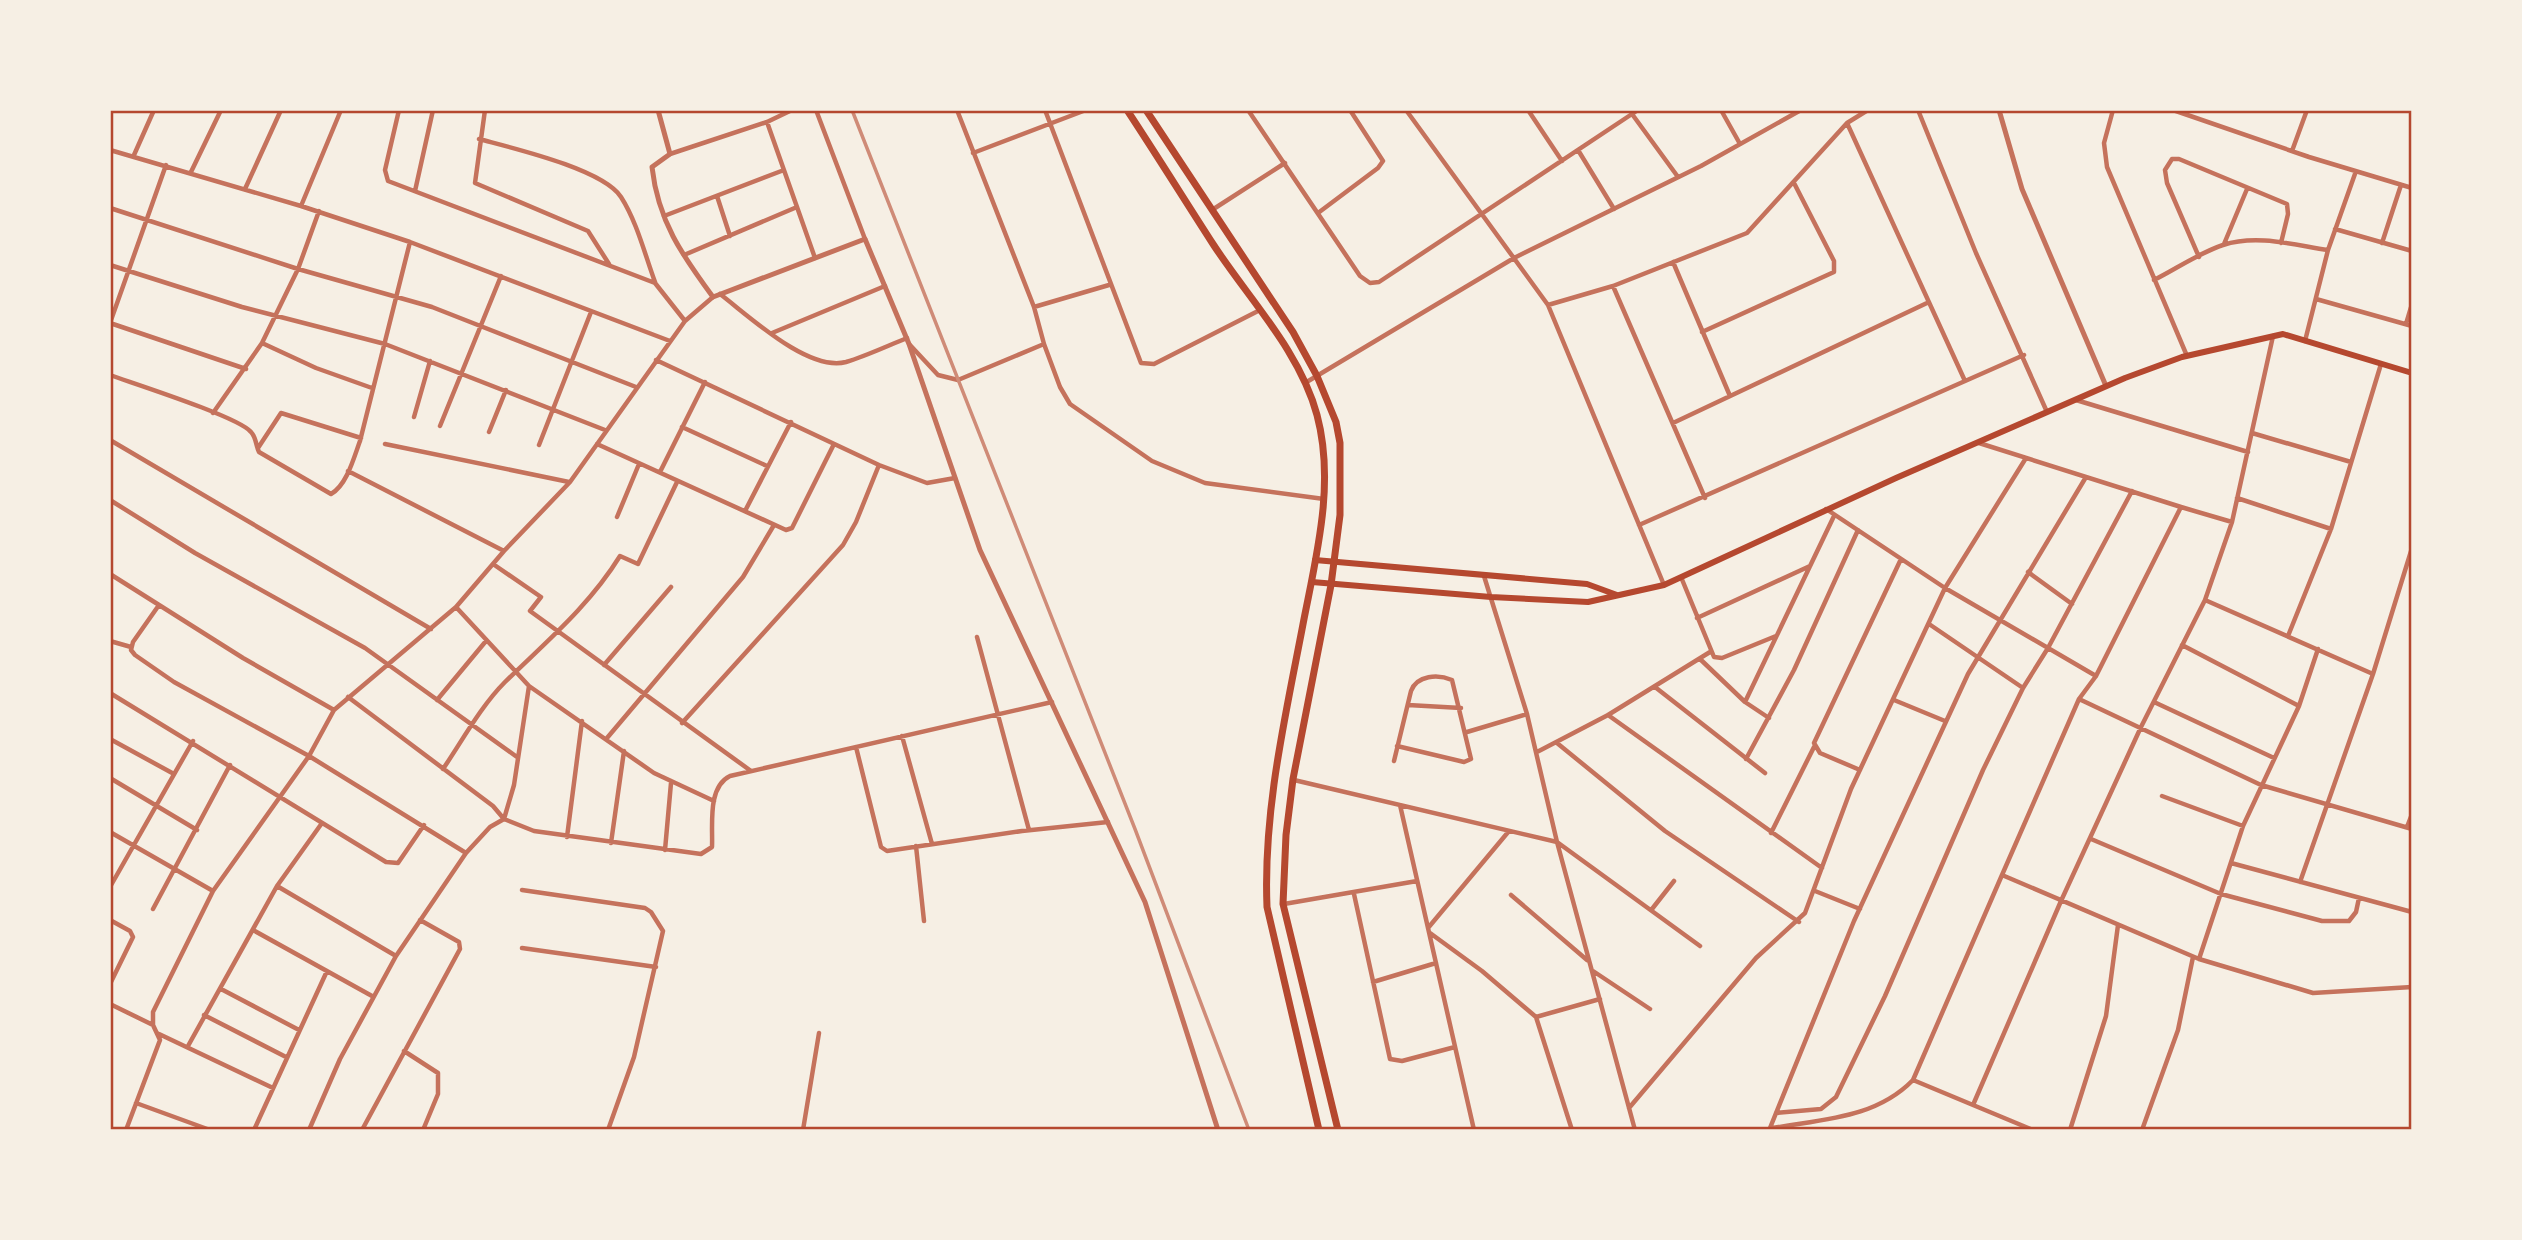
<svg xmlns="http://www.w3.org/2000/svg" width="2522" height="1240" viewBox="0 0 2522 1240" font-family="Georgia,serif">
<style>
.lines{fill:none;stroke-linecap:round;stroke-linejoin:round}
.minor{stroke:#c5725c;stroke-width:4.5}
.tertiary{stroke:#c5725c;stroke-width:5}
.secondary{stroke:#b5482f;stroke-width:6}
.primary{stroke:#b5482f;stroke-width:7}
.rail{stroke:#cf8b77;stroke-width:3.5}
.neatline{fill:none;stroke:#b5482f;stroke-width:2.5}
</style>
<rect width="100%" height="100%" fill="#f6efe4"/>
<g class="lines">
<path class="minor" d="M399,110L385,170L388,181L655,283L685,321
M485,110L475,183L588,231L609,264
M816,110L865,239
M957,110L1034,307L1044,344
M1045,110L1141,363L1154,364L1260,310
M1248,110L1360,276L1370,283L1379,282L1638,110
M1406,110L1548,305L1664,585
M1528,110L1562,161
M1721,110L1740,144
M1918,110L1976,253L2047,412
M2113,110L2104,143L2107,167L2187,356
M2173,110L2309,157L2412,188
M2408,110L2412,112
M1632,114L1678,177
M767,122L815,258
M1847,123L1965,381
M479,139C512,148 603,169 621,197C637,222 645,255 655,282
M110,150L301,206L410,242L670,341
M1578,150L1614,209
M2292,151L2307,110
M973,153L1086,110
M670,154L767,122L792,110
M134,155L154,110
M191,172L221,110
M245,189L281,110
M415,191L433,110
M717,196L730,236
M301,206L341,110
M110,208L298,269L432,307L636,387
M1212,210L1285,163
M1318,213L1378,168L1383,161L1350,110
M664,216L784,170
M2335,229L2412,251
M2382,243L2401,185
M2224,244L2247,189
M684,255L797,207
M2199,257L2167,183L2165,170L2172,159H2179L2287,204L2288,214L2281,243
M1673,262L1730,396
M110,265L242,307L385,344L605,430
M2154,280C2176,269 2199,253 2223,245C2257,234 2294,245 2328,250
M1613,286L1705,498
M720,294C749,316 808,372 846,362C866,356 887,346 907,338
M2316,299L2412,326
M1548,305L1613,286L1747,233L1847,123L1868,110
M1034,307L1109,285
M110,323L166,165
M110,323L246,369
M2406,324L2412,304
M1702,332L1834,272V261L1794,183
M772,333L885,286
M2305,341L2328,250L2356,171
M262,343L316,368L372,388
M910,345L938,375L958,380L1044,344L1060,387L1070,404L1152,461L1205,483L1324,499
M656,360L879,465L927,483L955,478
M110,375C135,384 239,417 251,432C256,437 256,446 259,452L331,494C347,485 354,457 360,441L410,242
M1305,383L1514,258L1701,166L1801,110
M2076,400L2248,452
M213,413L262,343L298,269L319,211
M414,417L430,361
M1673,423L1927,303
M440,426L501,276
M682,427L767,466
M489,432L506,390
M2252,433L2351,462
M110,440L431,629
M1979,443L2181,507L2096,676L2079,699L2261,785L2412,829
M385,444L569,482
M597,444L786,530L792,528L834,444
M539,445L591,312
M258,448L281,413L361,438
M348,471L504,551
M660,472L705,382
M2237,498L2331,529
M110,500L195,553L365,648L517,757
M2181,507L2232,522L2273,336
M1826,509L1945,588L2096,676
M745,511L791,422
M617,517L639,464
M1639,525L2024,355
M493,564L541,597L530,611L751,771
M2028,572L2072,604
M110,574L243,658L334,710
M1484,576L1527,714L1557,842L1635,1130
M1681,577L1714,657L1722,658L1776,636
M2205,600L2373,674
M159,605L133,642L131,650L135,655L174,682L309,756L466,853
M456,607L529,686L654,773L714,801
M1697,618L1810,566
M1929,624L2023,688
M2288,636L2331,529L2381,364
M977,637L1029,830
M110,641L131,647
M2182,645L2299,706
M2318,649L2299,706L2243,826L2199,959L2313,993L2412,987
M1700,659L1745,702L1769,718
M604,665L671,587
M1655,687L1765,773
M110,693L386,862L398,863L424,825
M348,697L493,806L504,819L534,831L701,854L712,847C713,826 707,787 730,776L1052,702
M2079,699L2002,875L2199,959
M437,700L486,641
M1894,700L1945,721
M1745,702L1834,516
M2154,702L2274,758
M1408,705L1461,708
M1608,715L1822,868
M682,723L843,545L856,522L879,465
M1467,732L1527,714
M902,736L932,844
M607,738L743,577L774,525
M110,739L174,774
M1557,743L1665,831L1799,922
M856,747L881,847L887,851L1022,831L1108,822
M1537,752L1608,715L1710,652
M1746,759L1794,670L1858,530
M1394,761L1411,691C1417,675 1438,674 1452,680L1471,759L1464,762L1397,746
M443,769C462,741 481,706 505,682C547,641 589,606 620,556L638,564L677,482
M1860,770L1820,753L1814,743L1901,559
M110,778L197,830
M1294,780L1557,842L1700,946
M2162,796L2243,826
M1400,805L1474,1130
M2407,827L2412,814
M110,832L213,891
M1771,833L1814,747
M567,837L582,721
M2091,839L2221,894L2322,921H2349L2356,912L2359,898
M611,843L624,751
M916,846L924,921
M665,850L671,783
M2231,863L2412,912
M2300,882L2373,674L2412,548
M277,886L396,956
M110,887L193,741
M522,890L645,908L651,912L663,931L634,1057L608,1130
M1815,891L1860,909
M1354,894L1390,1059L1402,1061L1455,1047
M1511,895L1587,960
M1284,904L1417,881
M153,909L230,765
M1652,909L1674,881
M110,920L130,931L133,937L110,984
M1428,928L1509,831
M253,930L372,996
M1430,933L1482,971L1536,1017L1572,1130
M522,948L656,967
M1593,971L1650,1009
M1373,982L1436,963
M221,989L299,1030
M110,1004L153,1025
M204,1015L286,1057
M1536,1017L1600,999
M159,1034L273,1088
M188,1046L277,886L322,823
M404,1051L438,1073V1094L423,1130
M1913,1080L2033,1130
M136,1103L210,1130
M1973,1105L2061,901L2141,727L2205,600L2232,522
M1629,1108L1756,958L1805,913L1851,789L1945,588L2026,458
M1776,1113L1821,1109L1836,1097L1885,996L1983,770L2023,688L2048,648L2132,491
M1770,1128L1854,921L1968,674L2086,477
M126,1130L160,1040L153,1025V1012L213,891L309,756L334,710L456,607L504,551L570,482L685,321L713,297
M254,1130L327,971
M309,1130L340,1059L396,956L466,853L490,827L504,819L514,785L529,686
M362,1130L460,949L459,942L420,920
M803,1130L819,1033
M1763,1130C1816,1119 1873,1121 1913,1080L2002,875
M2070,1130L2106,1016L2118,925
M2142,1130L2178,1030L2193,957"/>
<path class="tertiary" d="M658,110L670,154L652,167C658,221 682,255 713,297L865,239L909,344L980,550L1145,902L1218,1130
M1999,110L2022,189L2106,386"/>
<path class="secondary" d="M1315,560L1587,584L1617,595
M1312,582L1491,597L1588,602L1664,585L1896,478L2125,378L2182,357L2283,334L2412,373"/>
<path class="primary" d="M1127,110C1156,154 1184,199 1213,244C1248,298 1300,351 1317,415C1335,482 1317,553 1304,619C1286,714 1263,809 1267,907L1319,1130
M1146,110L1293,332L1317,376L1336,422L1340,443V515L1331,585L1293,779L1286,835L1283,904L1338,1130"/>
<path class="rail" d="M852,110L1135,829L1249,1130"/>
</g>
<rect width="2522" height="1240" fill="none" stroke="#f6efe4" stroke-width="224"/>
<rect x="112" y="112" width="2298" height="1016" class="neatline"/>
</svg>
